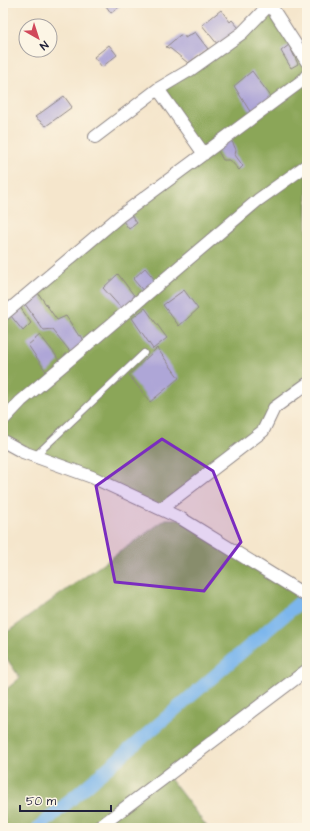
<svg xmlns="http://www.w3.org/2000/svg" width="310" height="831" viewBox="0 0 310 831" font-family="'Architects Daughter',sans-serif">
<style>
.forest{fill:#8ba659;stroke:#56644a}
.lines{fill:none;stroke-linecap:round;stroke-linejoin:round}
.canal{stroke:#7bb6ec;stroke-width:13}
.building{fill:#aea6d7}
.service-casing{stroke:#8c8484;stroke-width:8}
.minor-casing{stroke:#8c8484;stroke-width:14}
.service{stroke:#fff;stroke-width:6}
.minor{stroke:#fff;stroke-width:12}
.marked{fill:#7b2cbf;fill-opacity:0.2;stroke:#7b2cbf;stroke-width:3;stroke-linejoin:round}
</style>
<rect width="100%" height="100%" fill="#fcf5e5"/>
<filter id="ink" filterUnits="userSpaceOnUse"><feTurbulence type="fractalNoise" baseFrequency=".025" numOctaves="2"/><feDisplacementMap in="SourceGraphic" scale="8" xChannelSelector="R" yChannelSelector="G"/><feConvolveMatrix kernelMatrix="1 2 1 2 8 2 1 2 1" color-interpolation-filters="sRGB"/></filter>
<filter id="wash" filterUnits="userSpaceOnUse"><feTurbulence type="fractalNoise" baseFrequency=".012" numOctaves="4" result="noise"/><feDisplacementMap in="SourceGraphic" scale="16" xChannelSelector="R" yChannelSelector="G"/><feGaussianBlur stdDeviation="0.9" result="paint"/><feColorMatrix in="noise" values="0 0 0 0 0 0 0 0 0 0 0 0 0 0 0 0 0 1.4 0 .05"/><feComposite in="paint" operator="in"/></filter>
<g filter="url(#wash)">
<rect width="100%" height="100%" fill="#f5e6cc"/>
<path class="forest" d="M270,4L307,62V384L274,408L263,431L161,509L3,441V315L203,154L158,89L203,59Z
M166,519H182L307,596V670L168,776L208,828H3V692L20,678L3,653V635Z"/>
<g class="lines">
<path class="canal" d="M38,828L307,596"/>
</g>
<g id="blocks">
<path class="building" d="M104,3H124L111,13Z
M221,10L230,22L232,20L239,28L218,45L202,25Z
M195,32L208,49L188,63L171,49L166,47L180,35L185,36V38Z
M109,45L117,55L102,67L94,57Z
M289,45L298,64L291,68L281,51Z
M252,71L272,98L251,113L234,86Z
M64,96L72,107L46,126L35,117Z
M227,136L233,143L236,150L235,155L243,166L239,170L230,160H223L215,146Z
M131,215L137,223L129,229L123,221Z
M145,268L157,282L145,293L133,279Z
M118,274L136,298L122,309L103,288Z
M184,290L198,309L179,326L163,305Z
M38,293L57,320L66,316L79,336L81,335L85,343L72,354L53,330L44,331L25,304Z
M20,307L31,323L23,331L11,316Z
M145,308L167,338L153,349L132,318Z
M40,335L55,354L59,361L47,373L28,345Z
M157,348L179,378L150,402L129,375Z"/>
</g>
</g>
<g filter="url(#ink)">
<use href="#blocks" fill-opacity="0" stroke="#8c8484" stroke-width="1"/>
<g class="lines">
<defs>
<path id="service" d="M35,456L144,353"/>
<path id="minor" d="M269,3L307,62
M158,89L204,154
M95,137L158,89L190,70L242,33L270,4
M3,315L120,216L303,80L307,75
M3,420L21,401L258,200L307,165
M3,441L23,452L92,477L182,519L307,596
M161,509L263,431L274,408L307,384
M98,828L307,670"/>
</defs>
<use href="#service" class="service-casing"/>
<use href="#minor" class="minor-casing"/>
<use href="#service" class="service"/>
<use href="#minor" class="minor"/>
</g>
</g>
<path class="marked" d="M162,439L213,471L241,542L204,591L115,582L96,486Z"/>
<rect width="310" height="831" fill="none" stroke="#fcf5e5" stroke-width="16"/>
<g transform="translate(38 38) rotate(141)"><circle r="19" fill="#fcf5e5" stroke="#a5a1a1"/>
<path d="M0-3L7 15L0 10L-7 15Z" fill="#d1495b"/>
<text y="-6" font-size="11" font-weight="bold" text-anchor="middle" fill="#22223b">N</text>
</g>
<path d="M20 805v6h91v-6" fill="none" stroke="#22223b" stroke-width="2"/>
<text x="26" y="805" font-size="12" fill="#22223b" stroke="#fcf5e5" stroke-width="3" paint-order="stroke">50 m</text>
</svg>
